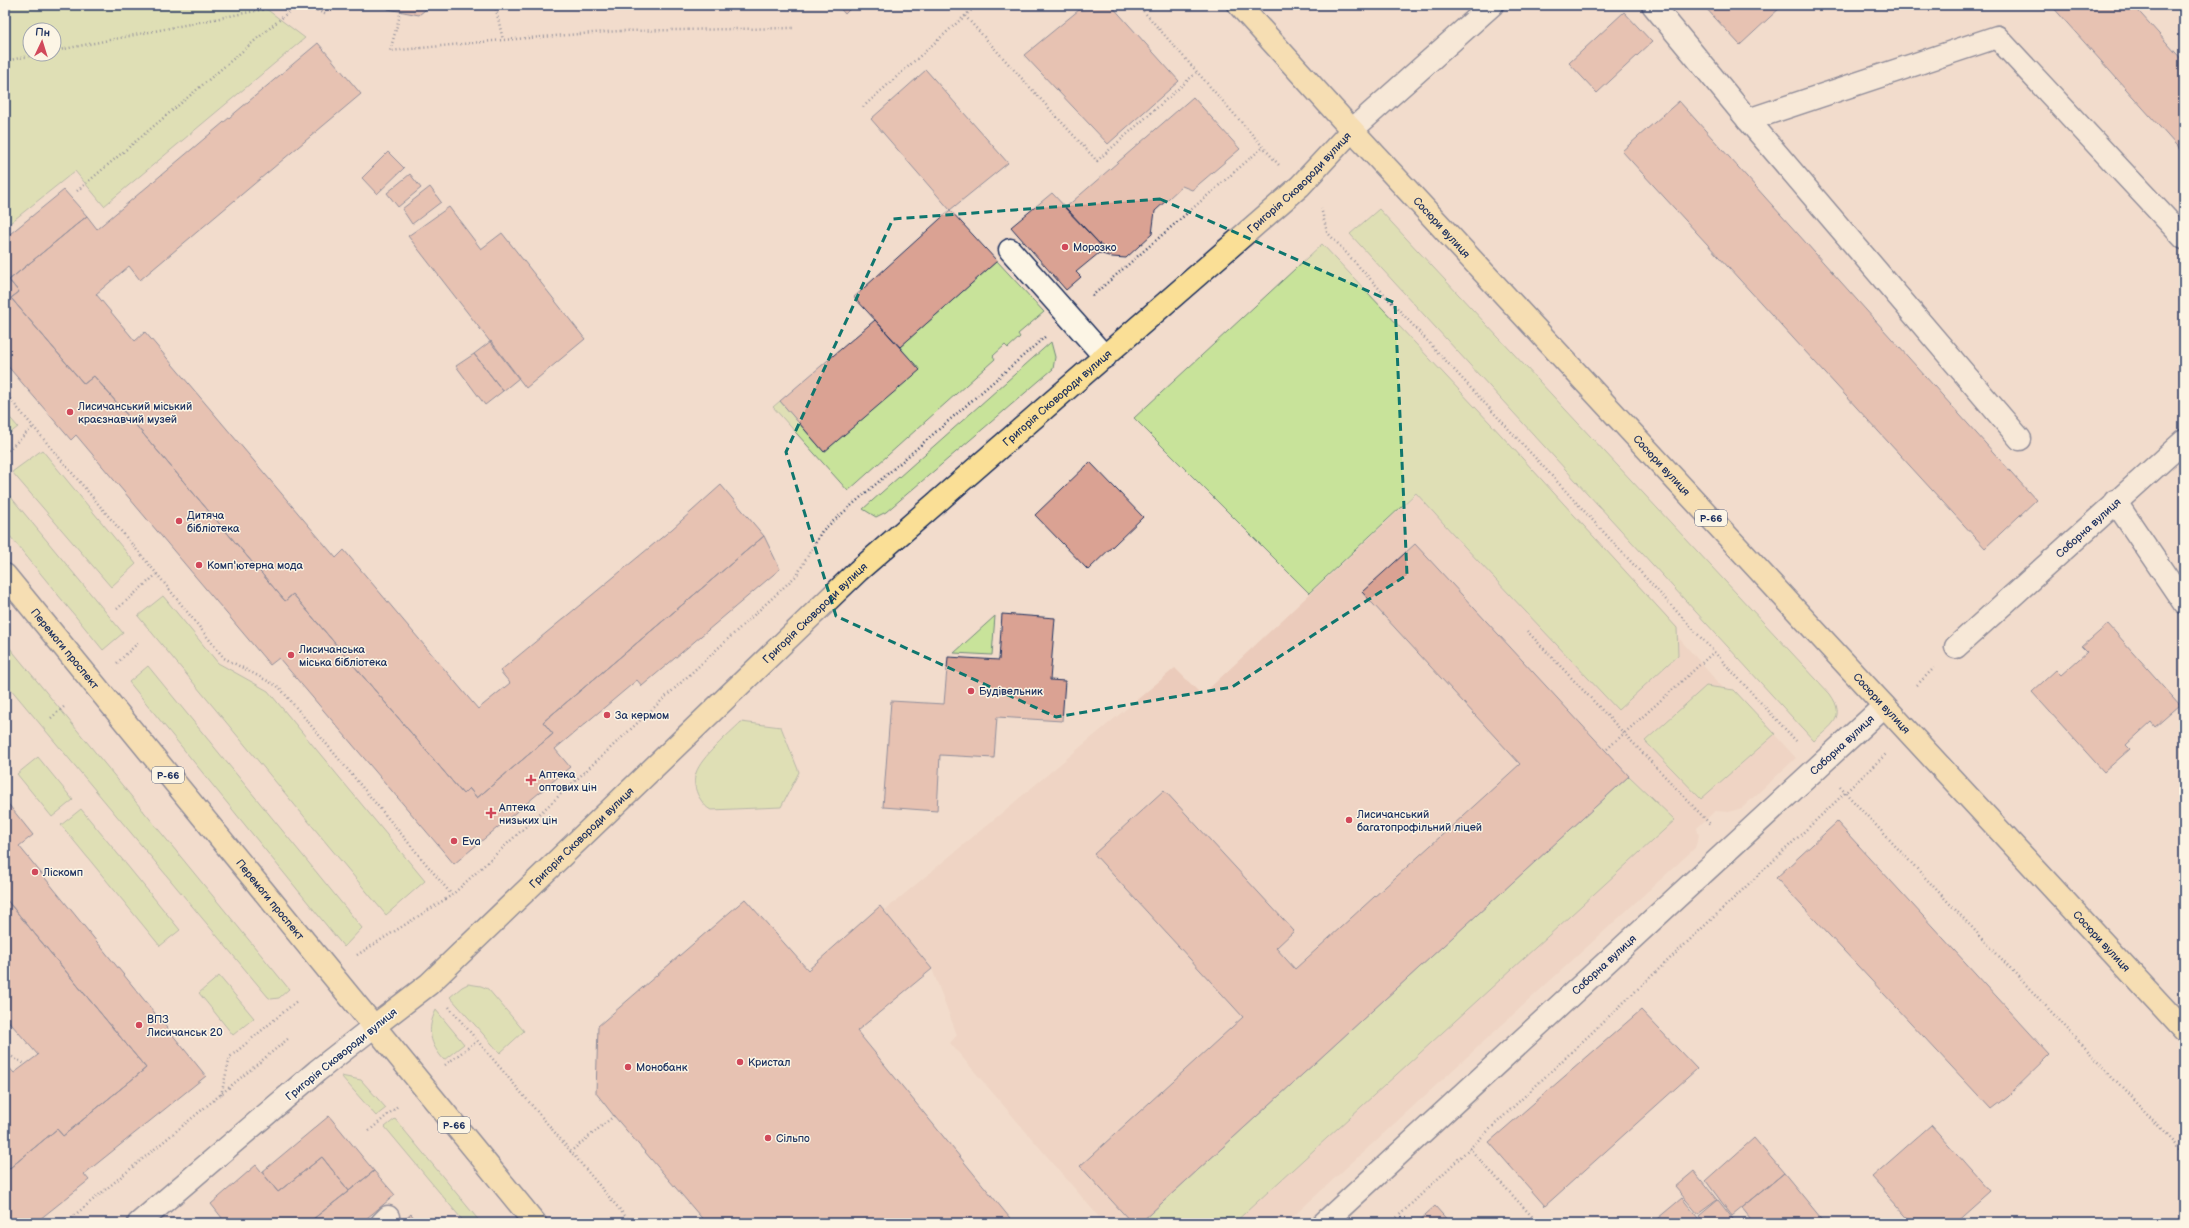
<svg xmlns="http://www.w3.org/2000/svg" width="2189" height="1228" viewBox="0 0 2189 1228" font-family="'Balsamiq Sans',sans-serif">
<style>
.built{fill:#ebcbbb}
.green{fill:#c8e39a;stroke:#72897c;fill-rule:evenodd}
.building{fill:#daa293;stroke:#1b2f5e}
.lines{fill:none;stroke-linecap:round;stroke-linejoin:round}
.minor-casing{stroke:#1b2f5e;stroke-width:25}
.major-casing{stroke:#1b2f5e;stroke-width:25}
.path{stroke:#1b2f5e;stroke-width:2.5;stroke-dasharray:1 3;stroke-linecap:butt}
.minor{stroke:#fcf5e5;stroke-width:22}
.major{stroke:#fadf96;stroke-width:22}
.marked{fill:none;stroke:#0f766e;stroke-width:3;stroke-dasharray:8 5;stroke-linejoin:round}
.poi-dot{fill:#d1495b;stroke:#fcf5e5;stroke-width:1.5}
.labels{text-anchor:middle;stroke-width:3;stroke-linejoin:round;paint-order:stroke}
.shield{fill:#fcf5e5;stroke:#5e6a86;stroke-width:1}
.shield-label{font-size:10px;font-weight:bold;fill:#1b2f5e}
.street-label{font-size:11px;fill:#1b2f5e;stroke:#fcf5e5}
.poi-label{font-size:11px;fill:#1b2f5e;stroke:#fcf5e5;text-anchor:start}
</style>
<rect width="100%" height="100%" fill="#f2dccc"/>
<filter id="ink" filterUnits="userSpaceOnUse"><feTurbulence type="fractalNoise" baseFrequency=".025" numOctaves="2"/><feDisplacementMap in="SourceGraphic" scale="8" xChannelSelector="R" yChannelSelector="G"/><feConvolveMatrix kernelMatrix="1 2 1 2 8 2 1 2 1" color-interpolation-filters="sRGB"/></filter>
<g filter="url(#ink)">
<path class="built" d="M1491,424L1677,627V636L1723,688L1734,690L1796,758L1742,808L1729,812L1715,811L1697,828L1699,836L1695,848L1286,1223H1104L950,1043L957,1035L932,969L884,911L1175,668L1202,695Z"/>
<path class="green" d="M14,5H261L305,38L104,206L75,171L5,227V14ZM30,30H54V54H30Z
M1379,209L1830,694C1847,718 1831,725 1814,741L1350,234Z
M1322,244L1491,424L1677,628L1678,655L1618,710L1464,546L1416,493L1309,593L1134,418Z
M997,261L1044,312L1018,334L1020,337L1008,348L1005,345L993,356L995,359L848,491L773,407L780,401L824,452L919,370L900,347Z
M1051,342L1055,357L1053,369L886,512L876,517L863,509Z
M5,412L18,427L5,437Z
M42,450L136,564L111,587L12,472Z
M5,490L123,633L103,650L5,530Z
M163,596L218,663L268,691L425,881L386,915L138,616Z
M995,616L992,655L954,653Z
M5,642L289,989L279,998L271,999L268,997L5,682Z
M148,666L362,928L344,947L129,682Z
M1706,686L1734,690L1775,734L1701,799L1645,741Z
M741,722L781,727L799,772L781,807L711,810C705,807 703,803 699,797C695,790 693,780 696,773C701,757 729,734 741,722Z
M38,757L73,800L52,817L17,774Z
M1629,776L1675,820L1234,1223H1140Z
M81,809L180,930L160,946L61,825Z
M219,976L254,1018L233,1035L199,993Z
M468,984L481,986L488,989L524,1031L500,1053L450,997L462,987Z
M436,1010L464,1044L444,1060C430,1044 426,1030 436,1010Z
M341,1076L361,1080L386,1108L376,1116Z
M395,1119L481,1223H465L385,1127Z"/>
<path class="building" d="M385,5H431L419,15L388,9Z
M837,5H854L845,14Z
M1085,5H1111L1179,81L1108,144L1024,55Z
M1703,5H1783L1740,45Z
M2051,5H2133L2184,62V154Z
M1624,12L1652,42L1597,93L1569,63Z
M318,43L361,94L140,280L129,266L96,294L135,341L145,332L336,558L344,550L478,709L510,683L500,671L672,529L721,485L764,536L543,722L553,734L477,798L469,788L463,794L293,594L285,601L94,376L84,384L11,298L19,292L9,280L87,216L97,229Z
M926,70L1008,163L950,210L871,119Z
M1193,97L1240,149L1192,190L1182,186L1155,211L1152,234L1126,258L1112,257L1065,208Z
M1679,101L2036,500L1985,548L1622,151Z
M388,152L404,168L377,194L362,178Z
M410,174L421,188L398,207L387,193Z
M430,187L441,202L412,224L402,209Z
M64,190L87,216L9,280L19,292L11,298L84,384L94,376L285,601L293,594L463,794L469,788L477,798L553,734L543,722L764,536L780,569L642,686L637,680L555,749L570,767L454,864L279,658L270,665L76,435L71,440L5,363V238Z
M1052,193L1112,257L1099,253L1076,272L1081,277L1066,290L1011,227Z
M449,207L481,249L502,233L585,339L526,388L408,236Z
M950,210L997,261L900,347L854,297Z
M875,320L920,370L824,452L780,401Z
M491,341L519,378L503,391L474,354Z
M474,354L503,391L485,405L456,366Z
M1090,462L1143,517L1088,570L1035,515Z
M1415,544L1629,776L1140,1223H1132L1080,1166L1243,1017L1094,854L1164,790L1294,931L1276,948L1295,969L1520,764L1362,592Z
M1002,614L1055,618L1050,680L1065,681L1062,721L997,717L994,758L940,755L937,811L883,807L891,701L944,704L948,657L999,660Z
M2108,624L2180,705L2155,727L2151,722L2126,745L2130,749L2104,772L2032,692L2056,670L2061,675L2087,652L2082,647Z
M5,800L33,835L19,846L206,1076L84,1174L89,1180L35,1223H5V1172L57,1129L63,1136L146,1068L5,898Z
M1837,822L2050,1055L2008,1096L1991,1109L1776,878Z
M5,898L146,1068L63,1136L57,1129L5,1172V1063L14,1073L38,1055L5,1017Z
M745,899L808,970L880,906L884,911L932,969L857,1031L1014,1223H706L614,1116L596,1093L598,1026Z
M1641,1010L1697,1069L1545,1206L1489,1142Z
M329,1116L374,1171L349,1191L322,1157L278,1192L262,1172Z
M1931,1125L1990,1191L1954,1223H1913L1872,1177Z
M1754,1138L1784,1173L1732,1216L1706,1181Z
M322,1157L349,1191L308,1223H226L211,1204L256,1165L278,1192Z
M374,1171L395,1195L361,1223H308Z
M1694,1171L1717,1200L1698,1214L1675,1187Z
M1784,1173L1825,1223H1754L1742,1208Z
M1682,1198L1702,1223H1652Z
M1718,1200L1736,1223H1705L1699,1216Z
M1435,1206L1450,1223H1416Z
M411,1214L418,1223H401Z"/>
<g class="lines">
<defs>
<g id="minor">
<path d="M1653,5L1748,120L2020,439"/>
<path d="M1748,120L1997,37L2184,238"/>
<path d="M1352,130L1492,5"/>
<path d="M1010,250L1105,357"/>
<path d="M2115,501L2184,603"/>
<path id="s1" d="M1956,647L2184,441"/>
<path d="M139,1223L317,1071L373,1027"/>
<path d="M382,1223L388,1217"/>
<path id="s2" d="M1324,1223L1884,706"/>
</g>
<g id="major">
<path id="s3" d="M1239,5L1352,130L2184,1030"/>
<path id="s4" d="M5,575L535,1223"/>
<path id="s5" d="M373,1027L429,984L858,571L1300,186L1352,130"/>
</g>
</defs>
<use href="#minor" class="minor-casing"/>
<use href="#major" class="major-casing"/>
<path class="path" d="M306,5L327,15
M495,5L503,40
M1138,5L1279,165
M401,11L390,51L503,40L619,31L794,28
M965,16L1097,161L1196,73
M54,51L285,5
M5,61L40,54
M863,107L977,5
M77,191L297,5
M1321,208L1327,232L1798,743
M1092,296L1262,148
M5,393L157,574L224,658L279,687L452,895
M5,453L33,427
M117,609L157,574
M1527,631L1710,824
M117,663L140,641
M1917,685L1934,668
M51,718L65,706
M1607,749L1715,651
M1840,787L2184,1153
M357,955L452,895L797,575L822,531L1046,336
M449,1007L631,1223
M5,1053L25,1064
M445,1065L477,1041
M221,1095L230,1057L298,1000
M369,1131L399,1105
M1469,1148L1538,1223
M570,1152L614,1116
M65,1223L289,1038
M1391,1223L1887,753"/>
<use href="#minor" class="minor"/>
<use href="#major" class="major"/>
</g>
</g>
<path d="M0 0H2189V1228H0ZM1160,199L1395,303L1407,575L1232,687L1056,717L836,616L786,452L893,219Z" fill="#f2dccc" fill-opacity=".55" fill-rule="evenodd"/>
<path class="marked" d="M1160,199L1395,303L1407,575L1232,687L1056,717L836,616L786,452L893,219Z"/>
<g class="poi-dot">
<circle cx="1065" cy="247" r="4"/>
<circle cx="70" cy="412" r="4"/>
<circle cx="179" cy="521" r="4"/>
<circle cx="199" cy="565" r="4"/>
<circle cx="291" cy="655" r="4"/>
<circle cx="971" cy="691" r="4"/>
<circle cx="607" cy="715" r="4"/>
<path d="M529 774h4v4h4v4h-4v4h-4v-4h-4v-4h4z"/>
<path d="M489 807h4v4h4v4h-4v4h-4v-4h-4v-4h4z"/>
<circle cx="1349" cy="820" r="4"/>
<circle cx="454" cy="841" r="4"/>
<circle cx="35" cy="872" r="4"/>
<circle cx="139" cy="1025" r="4"/>
<circle cx="740" cy="1062" r="4"/>
<circle cx="628" cy="1067" r="4"/>
<circle cx="768" cy="1138" r="4"/>
</g>
<g class="labels">
<g class="shield">
<rect x="1695" y="510" width="32" height="16" rx="3"/>
<rect x="152" y="767" width="32" height="16" rx="3"/>
<rect x="438" y="1117" width="32" height="16" rx="3"/>
</g>
<g class="shield-label">
<text x="1711" y="522">Р-66</text>
<text x="168" y="779">Р-66</text>
<text x="454" y="1129">Р-66</text>
</g>
<g class="street-label">
<text dy="4" stroke="none"><textPath href="#s5" startOffset="1254">Григорія Сковороди вулиця</textPath></text>
<text dy="4" stroke="none"><textPath href="#s3" startOffset="301">Сосюри вулиця</textPath></text>
<text dy="4" stroke="none"><textPath href="#s5" startOffset="930">Григорія Сковороди вулиця</textPath></text>
<text dy="4" stroke="none"><textPath href="#s3" startOffset="625">Сосюри вулиця</textPath></text>
<text dy="4" stroke="none"><textPath href="#s1" startOffset="178">Соборна вулиця</textPath></text>
<text dy="4" stroke="none"><textPath href="#s5" startOffset="606">Григорія Сковороди вулиця</textPath></text>
<text dy="4" stroke="none"><textPath href="#s4" startOffset="95">Перемоги проспект</textPath></text>
<text dy="4" stroke="none"><textPath href="#s3" startOffset="949">Сосюри вулиця</textPath></text>
<text dy="4" stroke="none"><textPath href="#s2" startOffset="705">Соборна вулиця</textPath></text>
<text dy="4" stroke="none"><textPath href="#s5" startOffset="282">Григорія Сковороди вулиця</textPath></text>
<text dy="4" stroke="none"><textPath href="#s4" startOffset="419">Перемоги проспект</textPath></text>
<text dy="4" stroke="none"><textPath href="#s3" startOffset="1273">Сосюри вулиця</textPath></text>
<text dy="4" stroke="none"><textPath href="#s2" startOffset="381">Соборна вулиця</textPath></text>
<text transform="translate(341 1054) rotate(-39)" y="4">Григорія Сковороди вулиця</text>
</g>
<g class="poi-label">
<text x="1073" y="251">Морозко</text>
<text x="78" y="410">Лисичанський міський<tspan x="78" dy="13">краєзнавчий музей</tspan></text>
<text x="187" y="519">Дитяча<tspan x="187" dy="13">бiблiотека</tspan></text>
<text x="207" y="569">Комп'ютерна мода</text>
<text x="299" y="653">Лисичанська<tspan x="299" dy="13">мiська бiблiотека</tspan></text>
<text x="979" y="695">Будівельник</text>
<text x="615" y="719">За кермом</text>
<text x="539" y="778">Аптека<tspan x="539" dy="13">оптових цін</tspan></text>
<text x="499" y="811">Аптека<tspan x="499" dy="13">низьких цін</tspan></text>
<text x="1357" y="818">Лисичанський<tspan x="1357" dy="13">багатопрофільний ліцей</tspan></text>
<text x="462" y="845">Eva</text>
<text x="43" y="876">Ліскомп</text>
<text x="147" y="1023">ВПЗ<tspan x="147" dy="13">Лисичанськ 20</tspan></text>
<text x="748" y="1066">Кристал</text>
<text x="636" y="1071">Монобанк</text>
<text x="776" y="1142">Сiльпо</text>
</g>
</g>
<rect width="2189" height="1228" fill="none" stroke="#fcf5e5" stroke-width="20"/>
<rect x="10" y="10" width="2169" height="1208" fill="none" stroke="#1b2f5e" stroke-width="1.5" filter="url(#ink)"/>
<g transform="translate(42 42) rotate(4)"><circle r="19" fill="#fcf5e5" stroke="#a2a6af"/>
<path d="M0-3L7 15L0 10L-7 15Z" fill="#d1495b"/>
<text y="-6" font-size="11" font-weight="bold" text-anchor="middle" fill="#1b2f5e">Пн</text>
</g>
</svg>
